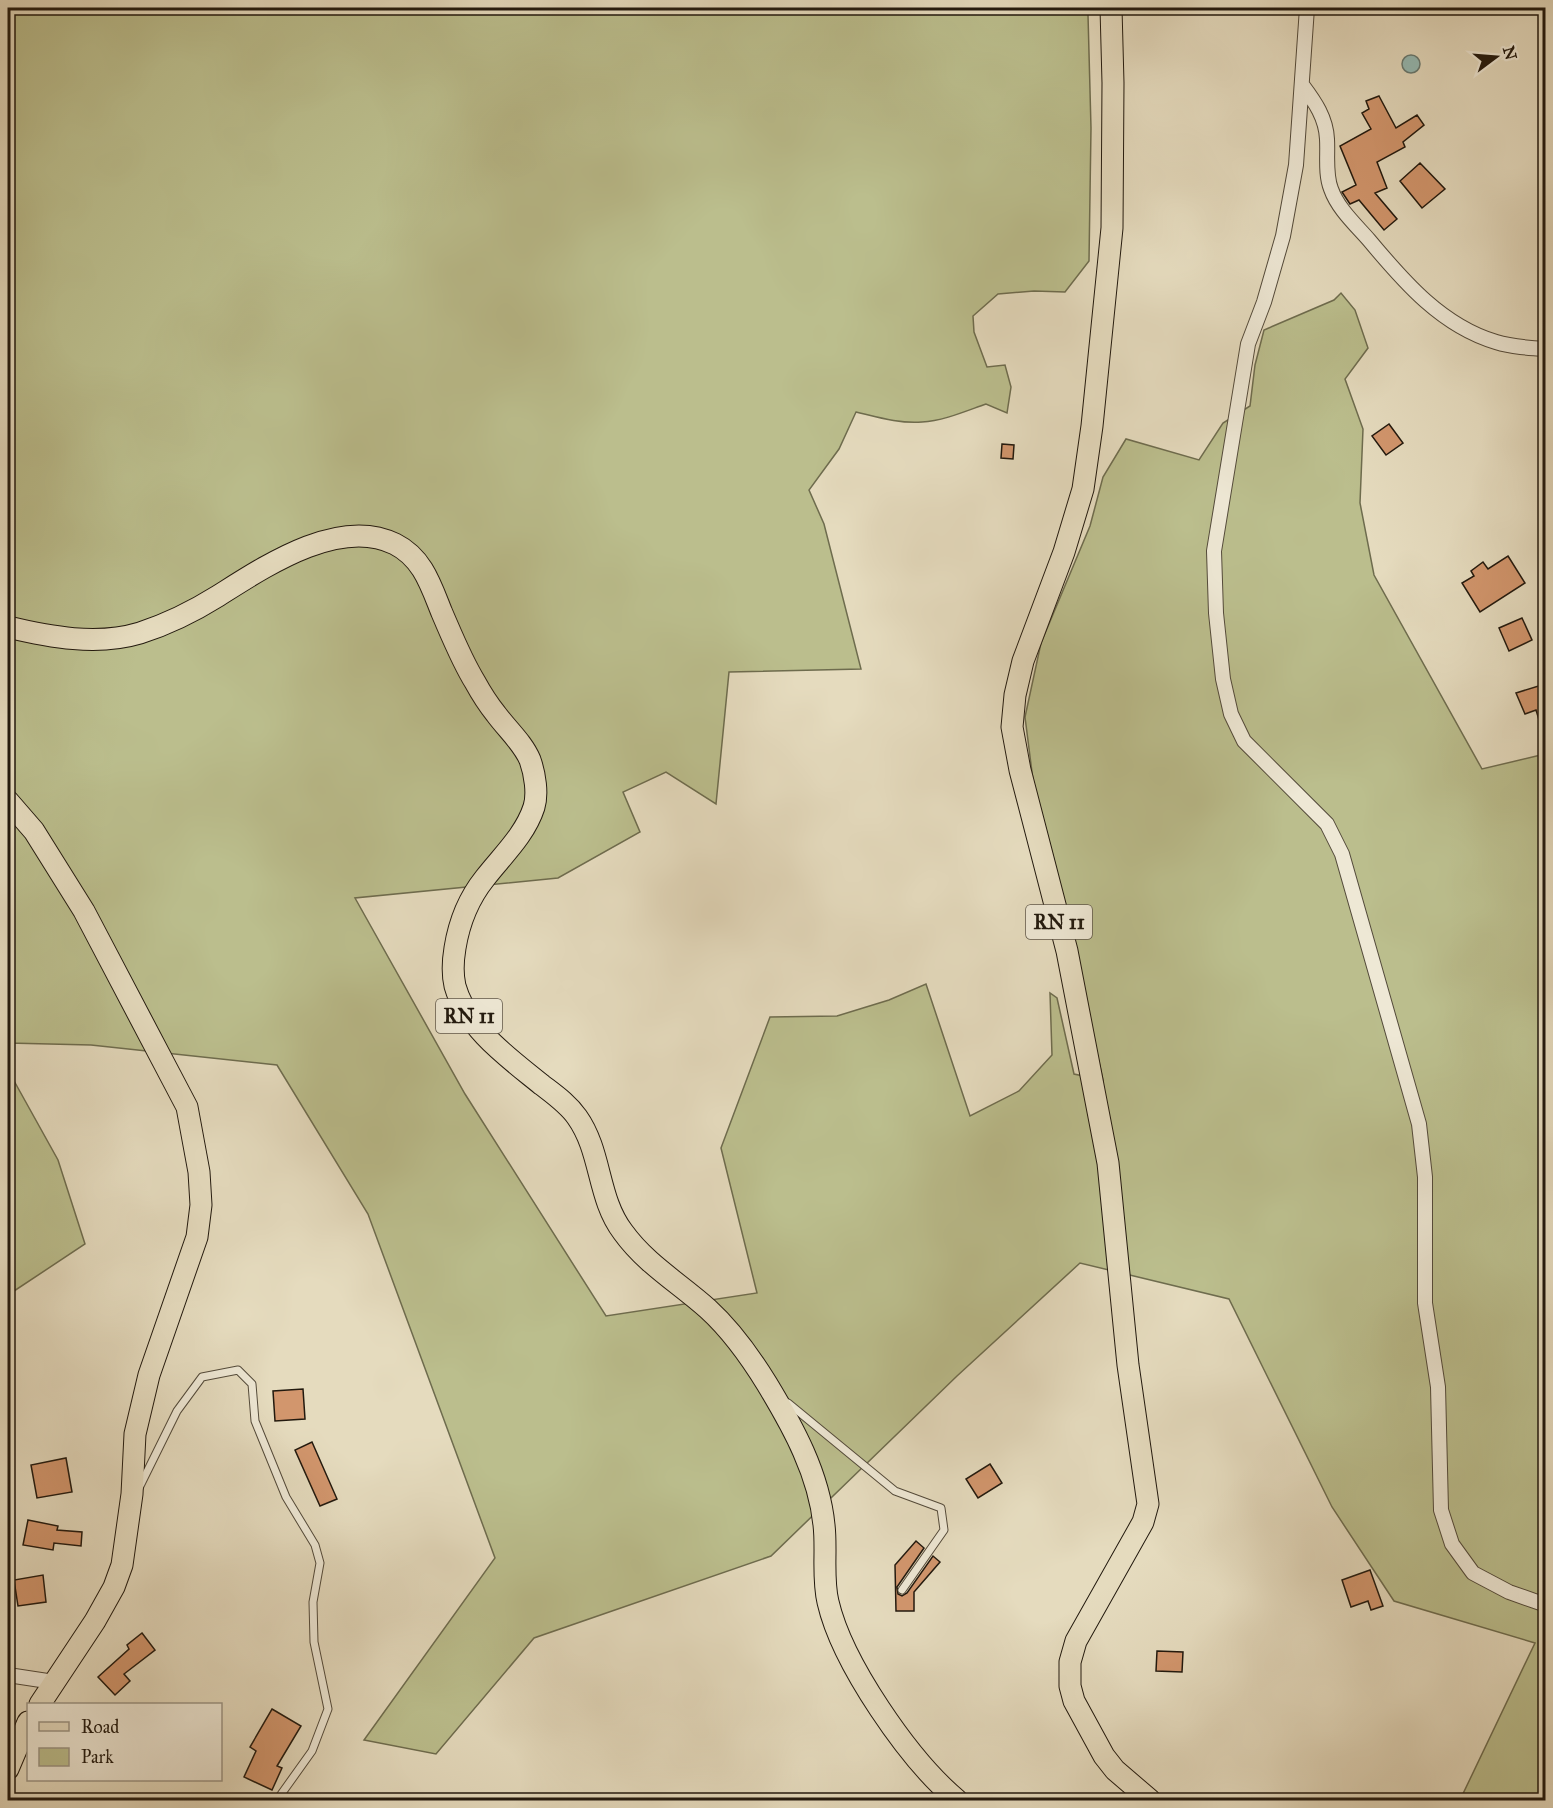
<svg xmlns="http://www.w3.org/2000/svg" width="1553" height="1808" viewBox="0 0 1553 1808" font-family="'IM FELL Great Primer',serif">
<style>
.green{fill:#bbbe8d;stroke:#6e6c4e;stroke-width:1.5}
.water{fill:#96bbb5;stroke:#687a72;stroke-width:1.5}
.building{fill:#d2966d;stroke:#22190e;stroke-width:1.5}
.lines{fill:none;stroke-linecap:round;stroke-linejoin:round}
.service-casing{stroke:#534a3a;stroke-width:9}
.minor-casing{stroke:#534a3a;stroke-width:16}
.primary-casing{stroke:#22190e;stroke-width:23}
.service{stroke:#eee8d5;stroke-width:7}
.minor{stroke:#eee8d5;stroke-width:14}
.primary{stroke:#e5dbbe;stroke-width:21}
.labels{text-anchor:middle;stroke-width:4.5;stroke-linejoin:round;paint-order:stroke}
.shield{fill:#eee8d5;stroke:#5f574a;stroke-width:1.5}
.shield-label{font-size:20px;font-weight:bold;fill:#22190e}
</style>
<rect width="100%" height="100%" fill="#e5dbbe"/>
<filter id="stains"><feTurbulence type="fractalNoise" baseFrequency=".00333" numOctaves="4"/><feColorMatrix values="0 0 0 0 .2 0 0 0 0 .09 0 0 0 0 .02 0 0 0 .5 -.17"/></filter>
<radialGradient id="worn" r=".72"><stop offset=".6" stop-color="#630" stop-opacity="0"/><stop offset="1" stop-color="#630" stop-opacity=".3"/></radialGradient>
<path class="green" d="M8,8H1083L1088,15L1091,128L1089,261L1065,292L1034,291L998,294L973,316L974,332L987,367L1005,365L1011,387L1007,413L986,404C966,411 943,421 922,422C900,424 877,417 856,412L839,449L809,490L824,524L861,669L729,672L716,804L666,772L623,792L640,832L558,878L355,898L465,1094L606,1316L757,1293L721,1148L770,1017L837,1016L889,1000L926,984L970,1116L1019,1091L1052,1055L1050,993L1057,998L1074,1074L1103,1080L1055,864L1033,780L1025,717L1041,643L1090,526L1103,477L1126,439L1199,460L1223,423L1250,406L1255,365L1264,330L1334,300L1341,293L1355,310L1368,348L1345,379L1363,429L1360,503L1374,575L1482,769L1545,754V1800H1460L1535,1643L1394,1601L1332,1507L1229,1299L1080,1263L957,1376L771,1556L534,1638L436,1754L364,1740L495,1558L368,1214L277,1065L91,1045L8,1043Z
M8,1070L58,1160L85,1244L8,1295Z"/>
<path class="water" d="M1402 64a9 9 0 1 1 18 0a9 9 0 1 1-18 0Z"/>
<path class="building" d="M1379,96L1396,128L1417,115L1424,125L1403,142L1405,147L1377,162L1387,188L1375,193L1397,219L1384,230L1359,200L1350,204L1342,192L1356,185L1340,146L1371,129L1362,113L1369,109L1366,101Z
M1420,163L1445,189L1422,208L1400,181Z
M1389,424L1403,443L1386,455L1372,436Z
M1002,444L1014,445L1013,459L1001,458Z
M1508,556L1525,583L1480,612L1462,583L1474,576L1471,571L1483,562L1488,569Z
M1522,618L1532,640L1509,651L1499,628Z
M1545,684V732L1543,733L1536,710L1525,714L1516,693Z
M303,1389L305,1419L275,1421L273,1391Z
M312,1442L337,1499L320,1506L295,1450Z
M66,1458L72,1492L37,1498L31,1465Z
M990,1464L1002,1483L978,1498L966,1479Z
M28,1520L58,1526L57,1530L82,1532L81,1546L54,1543L53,1550L23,1545Z
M916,1541L924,1548L897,1587L898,1594L902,1596L907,1593L933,1556L940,1562L914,1592V1611H896L895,1565Z
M1370,1570L1383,1606L1371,1610L1368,1601L1351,1607L1342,1580Z
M43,1575L46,1602L18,1606L14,1580Z
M142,1633L155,1650L124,1674L130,1681L115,1695L98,1677L129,1649L127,1645Z
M1157,1651L1183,1652L1182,1672L1156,1671Z
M272,1709L301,1726L277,1766L282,1768L272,1790L244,1777L256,1751L250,1747Z"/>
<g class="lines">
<defs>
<path id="service" d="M788,1403L895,1491L941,1508L944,1530L902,1590
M139,1488L177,1411L202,1377L238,1370L252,1384L255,1421L286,1497L315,1545L320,1563L313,1602L314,1642L328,1709L312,1751L277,1800"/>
<path id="minor" d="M1307,8L1296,165L1283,236L1264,302L1248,344L1214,551L1216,613L1223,679L1231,714L1244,741L1327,824L1342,854L1419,1124L1425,1177V1303L1438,1387L1441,1510L1452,1544L1473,1573L1509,1592L1546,1605
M1303,86C1315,102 1326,118 1327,139C1328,155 1325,174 1331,189C1338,209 1356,225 1369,240C1404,282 1442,326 1496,342C1512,347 1529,348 1546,349
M8,1675L54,1682"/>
<path id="primary" d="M1111,8L1113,83L1112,228L1092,426L1083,489L1064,552L1023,661L1015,695L1012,727L1020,770L1067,951L1108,1163L1128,1365L1148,1504L1143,1522L1076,1641L1070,1662V1686L1074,1701L1104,1756L1115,1770L1150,1800
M8,627C50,637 97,646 140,633C168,624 194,611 218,596C264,567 339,516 395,544C423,558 431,586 442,613C452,636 462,661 475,682C481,693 488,704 496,714C507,729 523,743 530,760C535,774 538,794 534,807C525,835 502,856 485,878C469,898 459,923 455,948C453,960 452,973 455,986C467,1029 509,1058 542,1085C555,1095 568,1104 577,1117C602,1152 597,1198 623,1232C646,1264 679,1283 708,1309C731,1330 751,1358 767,1384C793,1427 819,1474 824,1525C827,1550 822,1577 828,1602C842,1663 909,1760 957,1800
M8,801L34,831L84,911L187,1107L199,1172L201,1205L197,1237L149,1375L135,1434L132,1494L122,1565L114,1587L95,1621L40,1704
M8,1769L28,1722"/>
</defs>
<use href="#service" class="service-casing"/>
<use href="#minor" class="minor-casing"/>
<use href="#primary" class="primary-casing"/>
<use href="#service" class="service"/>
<use href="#minor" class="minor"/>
<use href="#primary" class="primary"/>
</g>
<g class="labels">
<g class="shield">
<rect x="1026" y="905" width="66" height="34" rx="4.5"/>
<rect x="436" y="999" width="66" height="34" rx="4.5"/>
</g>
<g class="shield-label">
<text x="1059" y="929">RN 11</text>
<text x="469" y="1023">RN 11</text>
</g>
</g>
<rect width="1553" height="1808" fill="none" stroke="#e5dbbe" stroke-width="30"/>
<rect x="9" y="9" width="1535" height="1790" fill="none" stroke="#22190e" stroke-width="3"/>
<rect x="15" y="15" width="1523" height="1778" fill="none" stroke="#22190e" stroke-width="1.5"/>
<rect x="27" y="1703" width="195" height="78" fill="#eee8d5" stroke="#9c9585" stroke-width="1.5"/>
<rect x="39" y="1722" width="30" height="9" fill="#e5dbbe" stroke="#9c9585" stroke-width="1.5"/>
<text x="81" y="1733" font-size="18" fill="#22190e">Road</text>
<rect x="39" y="1748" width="30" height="18" fill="#bbbe8d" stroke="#9c9585" stroke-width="1.5"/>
<text x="81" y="1763" font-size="18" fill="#22190e">Park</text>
<g transform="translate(1496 57) rotate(74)" stroke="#eee8d5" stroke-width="4.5" paint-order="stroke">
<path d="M0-4.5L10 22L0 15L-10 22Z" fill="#22190e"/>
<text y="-9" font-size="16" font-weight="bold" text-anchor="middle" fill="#22190e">N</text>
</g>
<rect width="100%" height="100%" filter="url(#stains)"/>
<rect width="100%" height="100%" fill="url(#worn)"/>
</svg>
